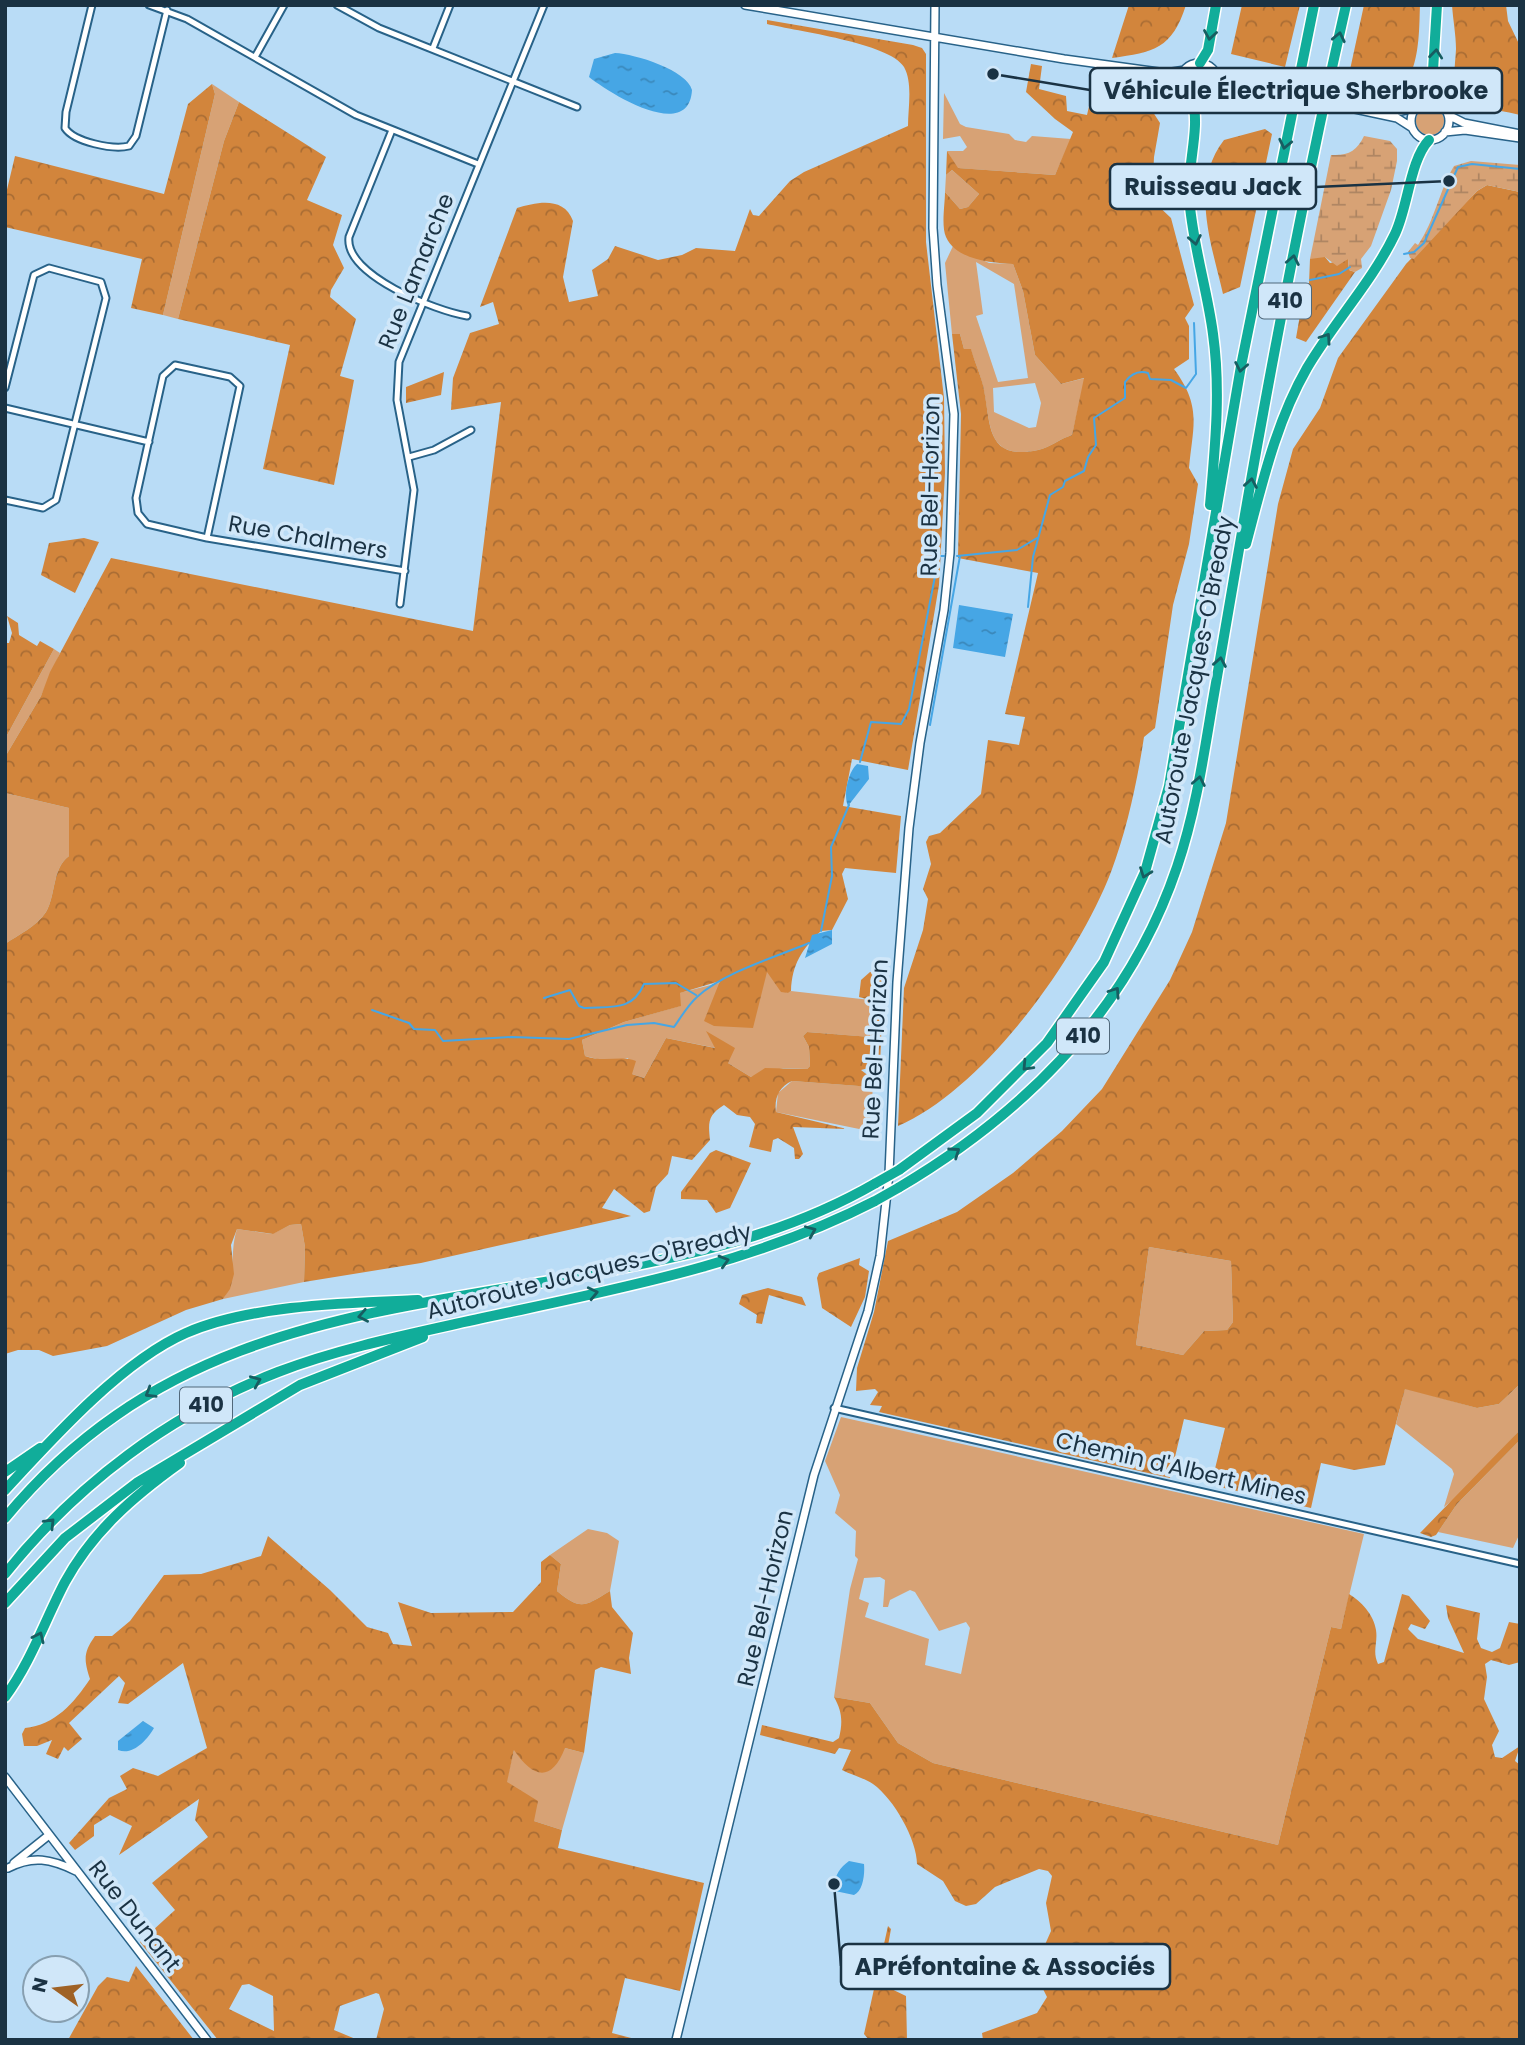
<svg xmlns="http://www.w3.org/2000/svg" width="1525" height="2045" viewBox="0 0 1525 2045" font-family="Poppins,sans-serif">
<style>
.green{fill:#d7a275;fill-rule:evenodd}
.forest{fill:url(#forest-crowns);fill-rule:evenodd}
.wetland{fill:url(#wetland-marsh)}
.water{fill:url(#water-ripples)}
.lines{fill:none;stroke-linecap:round;stroke-linejoin:round}
.stream{stroke:#46a6e5;stroke-width:2}
.minor-casing{stroke:#286288;stroke-width:9}
.tertiary-casing{stroke:#286288;stroke-width:10}
.motorway-casing{stroke:#fff;stroke-width:13}
.minor{stroke:#fff;stroke-width:5}
.tertiary{stroke:#fff;stroke-width:7}
.motorway{stroke:#11ad9a;stroke-width:10}
.tertiary-bridge-casing{stroke:#286288;stroke-width:10;stroke-linecap:butt}
.motorway-bridge-casing{stroke:#fff;stroke-width:13;stroke-linecap:butt}
.tertiary-bridge{stroke:#fff;stroke-width:7}
.motorway-bridge{stroke:#11ad9a;stroke-width:10}
.oneway{stroke:#175d61}
.labels{text-anchor:middle;stroke-width:7;stroke-linejoin:round;paint-order:stroke}
.shield{fill:#d0e7f9;stroke:#51687a;stroke-width:2}
.shield-label{font-size:21px;font-weight:bold;fill:#1a3243}
.street-label{font-size:23px;fill:#1a3243;stroke:#d0e7f9}
.leader{fill:none;stroke:#1a3243;stroke-width:2.5}
.callout-dot{fill:#1a3243;stroke:#d0e7f9;stroke-width:2.5}
.callout{fill:#d0e7f9;stroke:#1a3243;stroke-width:2.5}
.callout-label{font-size:24px;text-anchor:middle;font-weight:bold;fill:#1a3243}
</style>
<defs>
<pattern id="forest-crowns" width="20" height="18" patternUnits="userSpaceOnUse" patternTransform="scale(1.75)"><rect width="20" height="18" fill="#d2853c"/><path d="M2 6a3 3 0 1 1 6 0M12 15a3 3 0 1 1 6 0" fill="none" stroke="#aa6d34"/></pattern>
<pattern id="wetland-marsh" width="20" height="14" patternUnits="userSpaceOnUse" patternTransform="scale(1.75)"><rect width="20" height="14" fill="#d7a275"/><path d="M1 5h8M5 5V1M11 12h8M15 12V8" fill="none" stroke="#ae8562"/></pattern>
<pattern id="water-ripples" width="26" height="14" patternUnits="userSpaceOnUse" patternTransform="scale(1.75)"><rect width="26" height="14" fill="#46a6e5"/><path d="M2 4q2-2 4 0t4 0M15 11q2-2 4 0t4 0" fill="none" stroke="#3a88bb"/></pattern>
</defs>
<rect width="100%" height="100%" fill="#b9dcf6"/>
<path class="green" d="M212,84L239,102L224,141L178,319L163,315L215,94Z
M944,93L960,124L966,127L1009,134L1015,140L1026,142L1032,136L1071,139L1055,175L957,168L947,151H963L967,147L960,136L943,139Z
M1416 121a14 14 0 1 1 28 0a14 14 0 1 1-28 0Z
M952,170L979,194L968,207L960,209L945,192L946,175Z
M953,246L989,263L1013,264L1023,291L1035,355L1061,384L1085,378L1072,435C1059,439 1051,447 1038,450C987,461 991,426 984,391C982,378 975,363 971,350L964,349L960,334H952L945,263ZM976,262L1014,284L1028,378L998,382L976,316L983,314ZM1035,383L1041,403L1036,427L1029,428L994,412L993,388Z
M54,649L60,653L41,696L5,757V739Z
M5,793L69,808V856C52,868 56,895 46,912C37,926 18,935 5,944Z
M767,971L787,993L791,991L870,1000L874,1005L870,1037L807,1032L803,1036L809,1047L810,1066L807,1069L783,1068L751,1077L728,1063L707,1032L716,1048L666,1038L644,1078L632,1074L628,1058L609,1062L585,1056L582,1040L624,1022L680,1006L679,993Z
M792,1081L873,1087L869,1131L776,1112L778,1093Z
M301,1224L305,1247L304,1282L223,1299C237,1280 229,1252 237,1229L272,1234L290,1225Z
M1149,1247L1231,1261L1233,1322L1227,1330L1204,1331L1183,1355L1136,1345Z
M1520,1384V1430L1463,1492L1444,1507L1454,1474L1452,1469L1396,1424L1405,1388L1477,1408L1499,1404Z
M841,1417L1364,1534L1341,1629L1331,1627L1278,1845L933,1763L898,1743L870,1703L834,1697L850,1589L858,1559L855,1556L856,1531L835,1513L840,1495L825,1461ZM880,1577L885,1580L883,1607H888L890,1600L910,1590L915,1592L939,1631L966,1622L970,1628L961,1674L925,1665L929,1639L865,1617L869,1603L859,1599L864,1578Z
M1520,1440V1533L1513,1548L1438,1532L1457,1504Z
M588,1529L607,1533L619,1541L610,1591C585,1606 581,1611 557,1591L561,1564L550,1555Z
M565,1748L584,1753L562,1830L534,1821L506,1783L514,1750Z"/>
<path class="forest" d="M1129,5H1186C1172,49 1154,52 1112,58Z
M1242,5H1300L1285,67L1231,54Z
M1364,5H1420C1419,27 1421,86 1392,88C1379,89 1361,81 1348,79Z
M1452,5H1506L1508,21L1520,46V115C1506,111 1490,110 1477,105C1448,93 1455,72 1456,49C1456,35 1453,20 1452,5Z
M767,20L913,45L922,48L926,54V242L944,398L945,473L939,585L908,770L852,759L843,806L901,816L896,873L845,868L842,874L848,899L832,930L821,931C802,949 792,964 791,991L788,993L781,992L767,972L753,1028L714,1026L704,1021L720,981L680,993L681,1006L624,1022L582,1040L585,1056C604,1063 621,1055 636,1061L632,1074L644,1078L666,1038L715,1048L706,1031L735,1048L728,1063L751,1077L765,1068L807,1069L810,1066L809,1047L803,1036L807,1032L871,1037L874,1005L870,1000L859,997L861,980L870,972L888,979V983L875,994L883,997L880,1065L861,1070L878,1083L872,1087L792,1081C779,1087 774,1098 776,1112L847,1129L793,1127L803,1154L799,1159H795L794,1148L778,1138L773,1140L771,1152L749,1147L755,1124L750,1117L737,1115L724,1105C708,1115 708,1122 710,1140L692,1160L672,1156L668,1174L656,1187L650,1211L644,1213L614,1189L602,1208L631,1216L421,1263L304,1282L305,1247L301,1224L290,1225L273,1234L237,1229L231,1245L234,1274L230,1289L223,1299L186,1310L107,1346L53,1356L39,1350H18L5,1354V944C18,935 37,926 46,912C56,895 52,868 69,856V808L5,793V757L41,696L50,672L111,558L473,631L501,402L451,410L453,378L470,333L499,324L493,302L480,307L517,208C537,202 564,196 573,221L563,277L569,302L598,296L592,270L608,259L615,246L658,260L682,255L696,248L735,251L750,209L753,215L759,216L790,181L804,172L908,126C908,108 913,83 904,67C890,43 796,31 767,24Z
M1031,64L1042,66L1039,89L1066,96L1067,111L1087,115L1095,80L1138,89L1160,123L1154,157L1152,200L1171,218L1194,305L1185,318L1189,326V359L1174,369C1202,407 1193,425 1189,468L1198,484L1189,544L1173,605L1155,728L1144,737C1137,783 1127,829 1111,872C1078,958 984,1089 898,1126L904,988L923,930L928,899L923,889L931,864L926,842L929,836L940,833L981,794L988,740L1019,745L1025,717L1005,714L1038,573L958,558L961,414L952,334H960L964,349H971C975,363 982,378 984,390C991,425 986,461 1038,450C1051,447 1059,439 1072,435L1084,378L1061,384L1035,355L1023,291L1013,264C993,263 956,260 946,237C941,226 945,204 945,192L960,209L968,207L979,194L952,170L946,175L947,151L958,168L1055,175L1073,132L1055,119L1026,92Z
M212,84L215,94L163,315L131,308L142,259L5,227V198L15,156L164,194L188,104Z
M239,102L326,157L307,200L342,215L333,245L344,268L331,290L330,297L356,319L340,376L354,380L334,485L263,469L290,345L178,319L224,141Z
M1265,129L1272,134L1240,287L1223,294C1212,245 1189,185 1224,140Z
M1487,185L1520,192V1384L1499,1404L1477,1408L1405,1389L1385,1465L1354,1470L1321,1463L1311,1508L1211,1485L1225,1428L1184,1419L1170,1478L879,1412L882,1406L870,1405L878,1392L875,1389L856,1391L857,1368L874,1312L888,1241L957,1212L1013,1173L1062,1131L1102,1089L1170,980L1192,932L1226,823L1278,504L1293,449L1320,408L1338,358L1406,264L1477,191ZM1149,1247L1231,1261L1233,1322L1227,1330L1204,1331L1183,1355L1136,1345Z
M1313,256L1325,257L1330,263L1348,259L1349,270L1355,272L1306,342L1296,338L1305,286L1309,284L1310,259Z
M444,372L441,395L406,403V387Z
M84,538L99,542L75,593L41,575L49,543Z
M7,616L18,623L19,635L37,646L40,641L54,649L5,739V643H9L12,633Z
M716,1150L751,1163L730,1208L716,1213L707,1200L681,1199V1192L710,1153Z
M860,1258L859,1265L869,1271L865,1297L851,1327L822,1308L817,1278L819,1273Z
M768,1288L802,1297L806,1306L769,1295L762,1324L756,1323L757,1315L739,1304L742,1295Z
M1520,1430V1440L1457,1504L1436,1535L1431,1537L1420,1533Z
M268,1536L330,1590L367,1627L388,1633L393,1644L412,1646L398,1602L431,1613L513,1612L541,1582V1562L550,1555L561,1564L557,1591C581,1611 585,1606 610,1591L612,1607L633,1633L629,1658L631,1674L601,1667L595,1670L584,1753L565,1748C551,1784 532,1777 514,1750L507,1782L538,1801L534,1821L562,1830L558,1848L704,1883L680,1991L625,1978L612,2033L639,2040H376L384,2009L379,1994L376,1993L340,2006L334,2030L358,2040H218L140,1942L175,1910L152,1883L208,1837L195,1820L199,1799L119,1855L132,1826L110,1815L94,1825V1836L75,1850L69,1843L109,1798L127,1789L120,1776L133,1768L158,1776L207,1748L183,1663L128,1704L118,1703L125,1683L119,1676L69,1723L82,1739L68,1751L64,1747L58,1759L46,1754L52,1740L37,1746H24L22,1734L25,1728C55,1725 74,1703 90,1679C84,1660 83,1653 95,1636H112L130,1621L164,1575L201,1574L261,1556ZM249,1984L273,1996L274,2031L229,2009L242,1985Z
M1349,1594C1361,1601 1374,1615 1376,1630C1378,1643 1372,1651 1378,1664L1384,1662L1402,1594L1409,1596L1430,1621L1425,1629L1411,1624L1408,1629L1418,1639L1464,1653L1448,1618L1446,1605L1480,1613L1477,1639L1481,1648L1492,1652L1500,1648L1509,1622L1520,1624V1662L1509,1665L1491,1660L1485,1664L1487,1677L1484,1699L1499,1731L1492,1745L1495,1757L1502,1758L1520,1746L1515,1761L1520,1765V2040H983L982,2033L1037,2013L1047,1997L1037,1977L1036,1965L1051,1931L1046,1903L1052,1876L1048,1871L1039,1869L995,1887L976,1904L966,1906L955,1901L943,1881L917,1864C917,1840 894,1799 873,1784C864,1778 852,1775 842,1770L851,1750L839,1748L835,1754L760,1735L762,1725L833,1742L839,1738C843,1722 842,1711 834,1697L870,1703L898,1743L933,1763L1278,1845L1331,1627L1341,1629Z
M888,1926L891,1929L881,1984L906,1996L907,2040H869L864,2034Z
M136,1966L194,2040H68L98,1986L107,1977L129,1982Z"/>
<path class="wetland" d="M1364,136L1390,141L1397,149V161L1391,190L1371,246L1361,259L1362,268L1355,272L1349,270L1348,259L1337,266L1325,257L1310,259L1331,155C1348,156 1357,151 1364,136Z
M1471,161L1520,165V192L1487,185L1477,191L1414,259L1410,258L1408,252L1415,243L1418,245C1435,220 1439,191 1454,166Z"/>
<path class="water" d="M615,53C635,54 687,70 692,90C689,143 609,93 589,77L594,59Z
M959,605L1013,614L1005,657L953,648Z
M857,764L868,766L869,779L848,806C843,795 848,772 857,764Z
M832,930V944L805,958L812,935Z
M143,1721L154,1728C147,1740 133,1756 118,1750V1741Z
M849,1861L864,1864C865,1874 863,1891 854,1895L835,1891C833,1878 839,1868 849,1861Z"/>
<g class="lines">
<path class="stream" d="M1404,254L1414,252L1424,243L1458,167L1472,164L1520,169
M1310,280L1339,274L1350,267
M957,556L1017,550L1037,538
M1028,607L1033,557L1050,495L1063,487L1065,481L1084,471L1088,457L1096,445L1094,418L1125,398V382C1131,374 1138,370 1148,373L1150,379L1171,380L1186,388L1196,374L1194,323
M930,725L960,556
M860,762L871,722L901,724L909,709L939,556H944
M821,931L832,876L831,847L849,805
M544,998L570,990L579,1006L584,1008C611,1006 632,1012 644,984L676,983L696,995
M372,1010L409,1023L414,1029L435,1030L443,1041L512,1037L569,1039L627,1025L654,1023L674,1027C681,1017 688,1005 697,997C724,972 776,957 809,943"/>
<defs>
<path id="minor" d="M92,5L66,112L65,128C74,142 113,150 129,146L136,136L167,10
M149,5L187,19L356,115L478,164
M337,5L379,28L577,107
M433,48L450,5
M255,57L284,5
M392,130L349,237C344,275 436,311 467,316
M5,388L34,275L49,268L101,282L106,298L56,500L43,508L5,500
M5,408L149,442
M409,457L434,450L471,430
M207,538L240,386L230,377L175,365L163,376L136,498L138,513L147,524L207,538L405,571
M400,604L414,490L397,400L399,362L544,5
M834,1408L1520,1564"/>
<path id="tertiary" d="M745,5L1064,59L1166,73L1185,70
M1180 82a19 19 0 1 1 38 0a19 19 0 1 1-38 0Z
M1112,70L1164,80L1181,87
M1217,76L1235,86L1279,96
M1215,93L1242,91
M1411 121a19 19 0 1 1 38 0a19 19 0 1 1-38 0Z
M1341,106L1397,118L1411,127
M1375,110L1401,111L1415,108
M1448,115L1464,123L1520,134
M1445,132L1465,130L1520,138
M5,1777L207,2040
M14,1863L49,1835
M8,1868C33,1855 51,1859 76,1871
M676,2040L814,1475L868,1311L880,1256L889,1174L897,982L909,828L920,743L944,610L950,553L954,414L937,285L933,228L935,5"/>
<path id="motorway" d="M1200,63L1208,50L1216,5
M1192,100C1201,125 1187,167 1189,196C1192,243 1207,288 1213,334C1221,391 1215,448 1210,505
M1436,103L1432,87L1437,5
M1246,544C1262,484 1276,422 1307,368C1334,322 1372,282 1395,234C1408,207 1410,160 1429,140
M899,1170L977,1113L1047,1043L1104,962L1145,872L1169,786L1241,366L1314,5
M898,1188C1025,1113 1129,1009 1177,867C1195,814 1203,760 1212,706C1224,636 1236,567 1248,497C1277,333 1309,168 1346,5
M5,1472L40,1448
M5,1490C53,1438 122,1361 186,1333C250,1305 347,1303 418,1300
M5,1518C166,1324 371,1314 601,1272C697,1254 790,1233 876,1183
M5,1574C77,1484 170,1414 278,1372C333,1351 392,1338 451,1325C594,1293 743,1269 875,1201
M5,1603L65,1538L138,1482L300,1385L423,1337
M5,1697C31,1662 45,1620 65,1582C93,1531 134,1496 180,1463"/>
</defs>
<use href="#minor" class="minor-casing"/>
<use href="#tertiary" class="tertiary-casing"/>
<use href="#motorway" class="motorway-casing"/>
<use href="#minor" class="minor"/>
<use href="#tertiary" class="tertiary"/>
<use href="#motorway" class="motorway"/>
<defs>
<path id="tertiary-bridge" d="M1279,96L1341,106"/>
<path id="motorway-bridge" d="M876,1183L899,1170
M875,1201L898,1188"/>
</defs>
<use href="#tertiary-bridge" class="tertiary-bridge-casing"/>
<use href="#motorway-bridge" class="motorway-bridge-casing"/>
<use href="#tertiary-bridge" class="tertiary-bridge"/>
<use href="#motorway-bridge" class="motorway-bridge"/>
</g>
<defs><path id="oneway-chevron" d="M-2-3.5L2.5 0L-2 3.5" fill="none" stroke-width="1.6" stroke-linecap="round" stroke-linejoin="round" transform="scale(1.75)"/></defs>
<g class="oneway">
<use href="#oneway-chevron" transform="translate(1210 35) rotate(99)"/>
<use href="#oneway-chevron" transform="translate(1339 37) rotate(-78)"/>
<use href="#oneway-chevron" transform="translate(1436 54) rotate(-84)"/>
<use href="#oneway-chevron" transform="translate(1285 144) rotate(102)"/>
<use href="#oneway-chevron" transform="translate(1195 240) rotate(79)"/>
<use href="#oneway-chevron" transform="translate(1293 260) rotate(-79)"/>
<use href="#oneway-chevron" transform="translate(1326 338) rotate(-56)"/>
<use href="#oneway-chevron" transform="translate(1241 367) rotate(101)"/>
<use href="#oneway-chevron" transform="translate(1251 483) rotate(-80)"/>
<use href="#oneway-chevron" transform="translate(1220 662) rotate(-80)"/>
<use href="#oneway-chevron" transform="translate(1199 781) rotate(-79)"/>
<use href="#oneway-chevron" transform="translate(1145 873) rotate(110)"/>
<use href="#oneway-chevron" transform="translate(1115 992) rotate(-56)"/>
<use href="#oneway-chevron" transform="translate(1027 1066) rotate(133)"/>
<use href="#oneway-chevron" transform="translate(955 1152) rotate(-35)"/>
<use href="#oneway-chevron" transform="translate(811 1231) rotate(-23)"/>
<use href="#oneway-chevron" transform="translate(724 1261) rotate(-16)"/>
<use href="#oneway-chevron" transform="translate(593 1293) rotate(-13)"/>
<use href="#oneway-chevron" transform="translate(363 1316) rotate(169)"/>
<use href="#oneway-chevron" transform="translate(256 1381) rotate(-23)"/>
<use href="#oneway-chevron" transform="translate(150 1393) rotate(149)"/>
<use href="#oneway-chevron" transform="translate(50 1523) rotate(-46)"/>
<use href="#oneway-chevron" transform="translate(39 1637) rotate(-65)"/>
</g>
<g class="labels">
<g class="shield">
<rect x="1259" y="283.5" width="52" height="35" rx="5"/>
<rect x="1057" y="1018.5" width="52" height="35" rx="5"/>
<rect x="180" y="1387.5" width="52" height="35" rx="5"/>
</g>
<g class="shield-label">
<text x="1285" y="308">410</text>
<text x="1083" y="1043">410</text>
<text x="206" y="1412">410</text>
</g>
<g class="street-label">
<text transform="translate(416 271) rotate(-68)" y="8">Rue Lamarche</text>
<text transform="translate(930 486) rotate(-89)" y="8">Rue Bel-Horizon</text>
<text transform="translate(308 537) rotate(10)" y="8">Rue Chalmers</text>
<text transform="translate(1194 680) rotate(-79)" y="8">Autoroute Jacques-O'Bready</text>
<text transform="translate(875 1049) rotate(-87)" y="8">Rue Bel-Horizon</text>
<text transform="translate(589 1271) rotate(-14)" y="8">Autoroute Jacques-O'Bready</text>
<text transform="translate(1181 1468) rotate(13)" y="8">Chemin d'Albert Mines</text>
<text transform="translate(765 1598) rotate(-77)" y="8">Rue Bel-Horizon</text>
<text transform="translate(135 1916) rotate(52)" y="8">Rue Dunant</text>
</g>
</g>
<path class="leader" d="M993 74L1090 90M1449 181L1316 187M834 1884L841 1966"/>
<g class="callout-dot">
<circle cx="993" cy="74" r="7"/>
<circle cx="1449" cy="181" r="7"/>
<circle cx="834" cy="1884" r="7"/>
</g>
<g class="callout">
<rect x="1090" y="68" width="412" height="45" rx="7"/>
<rect x="1110" y="164" width="206" height="45" rx="7"/>
<rect x="841" y="1944" width="329" height="45" rx="7"/>
</g>
<g class="callout-label">
<text x="1296" y="99">Véhicule Électrique Sherbrooke</text>
<text x="1213" y="195">Ruisseau Jack</text>
<text x="1005" y="1975">APréfontaine &amp; Associés</text>
</g>
<rect width="1525" height="2045" fill="none" stroke="#1a3243" stroke-width="14"/>
<g transform="translate(56 1989) rotate(284)"><circle r="33" fill="#d0e7f9" stroke="#879fb0" stroke-width="2"/>
<path d="M0-5L12 26L0 18L-12 26Z" fill="#9f6226"/>
<text y="-10" font-size="19" font-weight="bold" text-anchor="middle" fill="#1a3243">N</text>
</g>
</svg>
